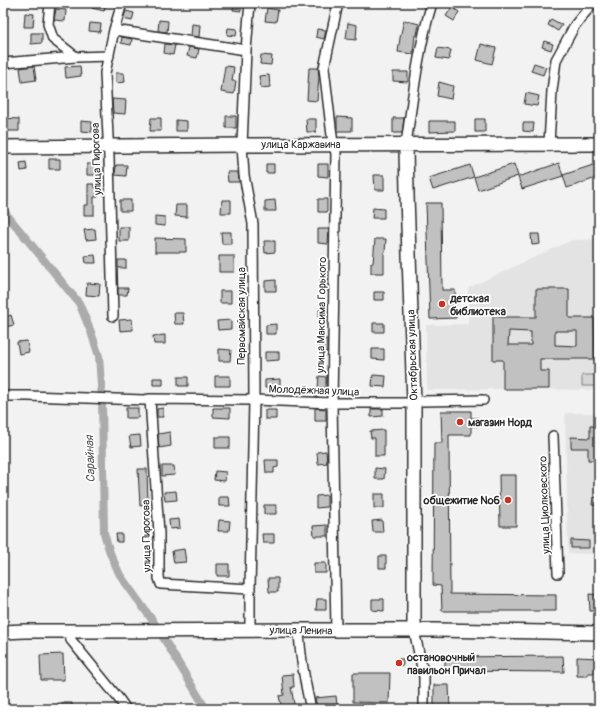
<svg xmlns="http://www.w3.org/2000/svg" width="602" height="712" viewBox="0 0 602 712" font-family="Pangolin,sans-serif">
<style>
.built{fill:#e3e3e3}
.green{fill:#d5d5d5;stroke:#808080}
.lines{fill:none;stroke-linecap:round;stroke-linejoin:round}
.canal{stroke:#ababab;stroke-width:8}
.building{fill:#c1c1c1;stroke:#2b2b2b;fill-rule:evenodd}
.street-casing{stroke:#2b2b2b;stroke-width:12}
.secondary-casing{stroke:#2b2b2b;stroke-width:16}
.street{stroke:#fff;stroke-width:9}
.secondary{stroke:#fff;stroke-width:13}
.poi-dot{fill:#c8321e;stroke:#fff;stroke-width:1.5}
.labels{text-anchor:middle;stroke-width:3.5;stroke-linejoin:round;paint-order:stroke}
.street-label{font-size:11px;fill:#2b2b2b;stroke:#fff}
.poi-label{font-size:11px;font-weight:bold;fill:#2b2b2b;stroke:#fff;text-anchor:start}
.water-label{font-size:12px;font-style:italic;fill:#585858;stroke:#fff}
</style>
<rect width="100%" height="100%" fill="#f2f2f2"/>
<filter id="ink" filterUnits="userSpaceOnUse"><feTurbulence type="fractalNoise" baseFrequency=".025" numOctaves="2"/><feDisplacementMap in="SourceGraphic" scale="8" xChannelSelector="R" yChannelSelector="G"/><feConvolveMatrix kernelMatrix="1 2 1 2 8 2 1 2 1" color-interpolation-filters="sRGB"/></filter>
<g filter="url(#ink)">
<path class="built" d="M599,239V390L503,389L427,390L426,325L468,324V288L572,240Z
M565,413H599V554L568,553Z"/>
<path class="green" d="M582,375H599V386H582Z"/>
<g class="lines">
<path class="canal" d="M3,210L79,303L91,332L99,356L102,399L104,533L110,553L120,575L155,624L206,709"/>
</g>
<path class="building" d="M93,3H106L104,11L92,8Z
M234,3H242L241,11L233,10Z
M452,7L459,12L454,21L446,16Z
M267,8L278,10L276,22L265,21Z
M56,9L66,10L65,21L54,20Z
M126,11L134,13L132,21L123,19Z
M25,13L34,14L33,27H24Z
M551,19L562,25L558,31L548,25Z
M159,20L168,21L167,32L158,31Z
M404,20L419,24L417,35H415L413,54L398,52L400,38Z
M90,23L101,24L100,32L89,31Z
M348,23L357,25L356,40L346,39Z
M192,24L200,25L199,37L191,36Z
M228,28L237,29L236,36L227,35Z
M317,29L326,30L324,39L316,37Z
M31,33H42V43L31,44Z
M122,37L132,39L131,45L121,43Z
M544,41L553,44L551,50L542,47Z
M165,44L175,45L173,55L164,53Z
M481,44L496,48L492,64L477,60Z
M189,47L199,49L197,58L187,56Z
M438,48L451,50L449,60L436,58Z
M261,55L272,56L271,65L260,64Z
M534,63L546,67L543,75L531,71Z
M34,66L36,80L22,82L20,68Z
M80,66L81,76L66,78L65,67Z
M225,66L234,67L232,81H236L234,94L221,92Z
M309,68H318L319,77L317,101L307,100Z
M393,72H408V82L393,81Z
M116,73H124L125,82L116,83Z
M269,75L270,87L261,88L259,76Z
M439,82L453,86L451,99L437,96Z
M526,93L539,96L537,106L524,104Z
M112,99L126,100L125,114L113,113Z
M226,116H236V128H226Z
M337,117L352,118V131H337Z
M3,118L19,119V131H3Z
M151,118H161V131H150Z
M393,118H404L402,133H393Z
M306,119H316V132H307Z
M475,119H485V132H475Z
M176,120L187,121V131H176Z
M81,121L92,122V132L81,131Z
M429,121H455V131L429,132Z
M523,123H534L533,132L523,131Z
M49,159H60V169H49Z
M26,162L27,170L21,171L20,163Z
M559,163L563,176L522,189L518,177Z
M599,163V177L567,188L563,175Z
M87,164H99V175H87Z
M266,164H274V173H266Z
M318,164H328V177L318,176Z
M514,164L518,176L478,190L474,177Z
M116,165H127L126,176L115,175Z
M470,165L474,177L433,190L429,178Z
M227,172H238L239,182H228Z
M374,175H384V190H375Z
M88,184H94V187H98V197H94V215H84V205H88Z
M318,199H327V212H318Z
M120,200H131V211H120Z
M222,200H231V213H221Z
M275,200L276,211H265V201Z
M426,203H441L442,290H455L456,318L430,319Z
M176,205H187V217L175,216Z
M373,208L384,209V218H372Z
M155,216L165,217V226L155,225Z
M119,227H129V241H119Z
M95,229L96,239L86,240L84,230Z
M318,229H329L328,244L318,243Z
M221,232H231V244H222Z
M531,234H539L540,244L532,245Z
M155,238L186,239V252H155Z
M375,239H386L385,252H384V273H371V263H373Z
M264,241H275V252L265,253Z
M95,255L96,263H86L85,256Z
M219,256H234V272H219Z
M118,260H126V268H118Z
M276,280V291H265V281Z
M320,280H328V291H320Z
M87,283L100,284L99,296L86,295Z
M118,288H128L127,295H118Z
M536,289H569V318H594L595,359H540V371H549V389H503V360H493V317H536ZM509,331L531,332V345H508ZM555,331H577V346L555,345Z
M220,291H231V303H220Z
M374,292H384V300H374Z
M319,310H327V323H319Z
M174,313H183L184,324H175Z
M11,315L14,325L5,327L3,318Z
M132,319L133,330L120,331L119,320Z
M231,320V329L218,330L217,321Z
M373,323H384V332H373Z
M276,324V334H266V325Z
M165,335V344H154L153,336Z
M319,339H327V352H319Z
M27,341L29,352L19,354L17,342Z
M219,349L231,350L230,361H219Z
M372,349H384V360L372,359Z
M265,352H279V360L265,361Z
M373,375L386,376L385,387L372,386Z
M215,376H230V386H215Z
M319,376L326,377V388H318Z
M178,377H188V386H178Z
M153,378H163V385H153Z
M280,379V388H265V380Z
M126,408H138V418H126Z
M163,408V417H157V409Z
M213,408H230V418L213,417Z
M315,408L326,409V421H315Z
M371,409H383V416L371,417Z
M265,410H276V419H265Z
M441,411H471V418H479V426H471V435H449L450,594L556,595V611H442L441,586L433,585L434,443H442Z
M590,426H597V443H599V460H588V448H571V437L590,438Z
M384,430V456H375V438H371L370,431Z
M170,432L171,446L159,448L158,434Z
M140,435L141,446L131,447L129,436Z
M215,437H230V448H215Z
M326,451L327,463L318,464L317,452Z
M265,460H278V467L274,468V473H266Z
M162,466H174L175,475L162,476Z
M375,468L385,469L384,479H375Z
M138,469H147L148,505L140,506Z
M215,471L226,472L225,481L214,480Z
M499,475H516V526H500Z
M176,491L177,500L165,501L164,492Z
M374,494H384V508H374Z
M327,495V507L316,508V496Z
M219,497H229L230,506H219Z
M593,497L599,498V506L592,505Z
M264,505H276V514H264Z
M179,519L180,528L170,529L169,520Z
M219,520L230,521L229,531H218Z
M382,520L383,532H373L372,521Z
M327,525V536H314L313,526Z
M116,534H122V542H117Z
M262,534H274V543H263Z
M571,540L589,541V548H571Z
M184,549L186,562L174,563L172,551Z
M379,556H386V568H379Z
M314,563H326V573H314Z
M217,564H229V576H217Z
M268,578H278V592H269Z
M589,594L599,595V611H590Z
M317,599H326V610H316Z
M372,599H384V611L372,610Z
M63,654L64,680H41L40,655Z
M563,656L564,672L445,671V657Z
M577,657L599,658V673H588V676H577Z
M396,659H403V665H396Z
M353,673H390L389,703L353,702Z
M293,674L294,687H291L295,709H282L279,696L284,695L282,675Z
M434,685H449L450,709H434Z
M336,696L337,705L317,707L315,698Z
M58,703H72V709H58Z"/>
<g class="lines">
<defs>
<path id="street" d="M50,3L48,24L53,39L76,57L109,56
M250,3L246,50L242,145L244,175L253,224L254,400L250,589V630
M114,30L246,50
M3,63L76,57
M406,144C413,97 418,49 432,3
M549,144L552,91L556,60L575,25L593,3
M113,316L109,158L105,73L114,30L122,3
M3,396H28L144,400L150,399L254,400L332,403H414L422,401L483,400
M150,399L159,533V578L161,584L250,589
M553,436L558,573
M299,630C300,656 305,683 311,709
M336,630L332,403L336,153L333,144L324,68L338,3
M414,630L424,677V709
M69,631L71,640L119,699L126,709"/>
<path id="secondary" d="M406,144C406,162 407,179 407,196L414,403V630
M3,147L242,145L599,144
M3,632L25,631H94L299,630H436L599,633"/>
</defs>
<use href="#street" class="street-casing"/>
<use href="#secondary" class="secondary-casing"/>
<use href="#street" class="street"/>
<use href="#secondary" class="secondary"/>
</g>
</g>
<g class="poi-dot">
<circle cx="442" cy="304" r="4"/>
<circle cx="460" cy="422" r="4"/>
<circle cx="508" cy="500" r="4"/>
<circle cx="399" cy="663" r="4"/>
</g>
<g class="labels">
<g class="street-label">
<text x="301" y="148">улица Каржавина</text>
<text transform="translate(96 159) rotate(-92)" y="4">улица Пирогова</text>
<text transform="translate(321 315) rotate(-89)" y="4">улица Максима Горького</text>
<text transform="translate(241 316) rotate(-90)" y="4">Первомайская улица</text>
<text transform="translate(412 355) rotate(-92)" y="4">Октябрьская улица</text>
<text transform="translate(314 390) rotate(2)" y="4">Молодёжная улица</text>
<text transform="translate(544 505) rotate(-92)" y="4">улица Циолковского</text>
<text transform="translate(146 536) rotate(-91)" y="4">улица Пирогова</text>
<text transform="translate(301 630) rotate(1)" y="4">улица Ленина</text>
</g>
<g class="poi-label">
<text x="450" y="302">детская<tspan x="450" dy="13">библиотека</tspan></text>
<text x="468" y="426">магазин Норд</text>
<text x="500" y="504" text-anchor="end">общежитие №6</text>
<text x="407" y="661">остановочный<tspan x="407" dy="13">павильон Причал</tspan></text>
</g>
<g class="water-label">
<text transform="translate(90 459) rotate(-92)" y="4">Сарайная</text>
</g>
</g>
<rect width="602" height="712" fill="none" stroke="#fff" stroke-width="16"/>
<rect x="8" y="8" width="586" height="696" fill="none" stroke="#2b2b2b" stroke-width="1.5" filter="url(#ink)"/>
</svg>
